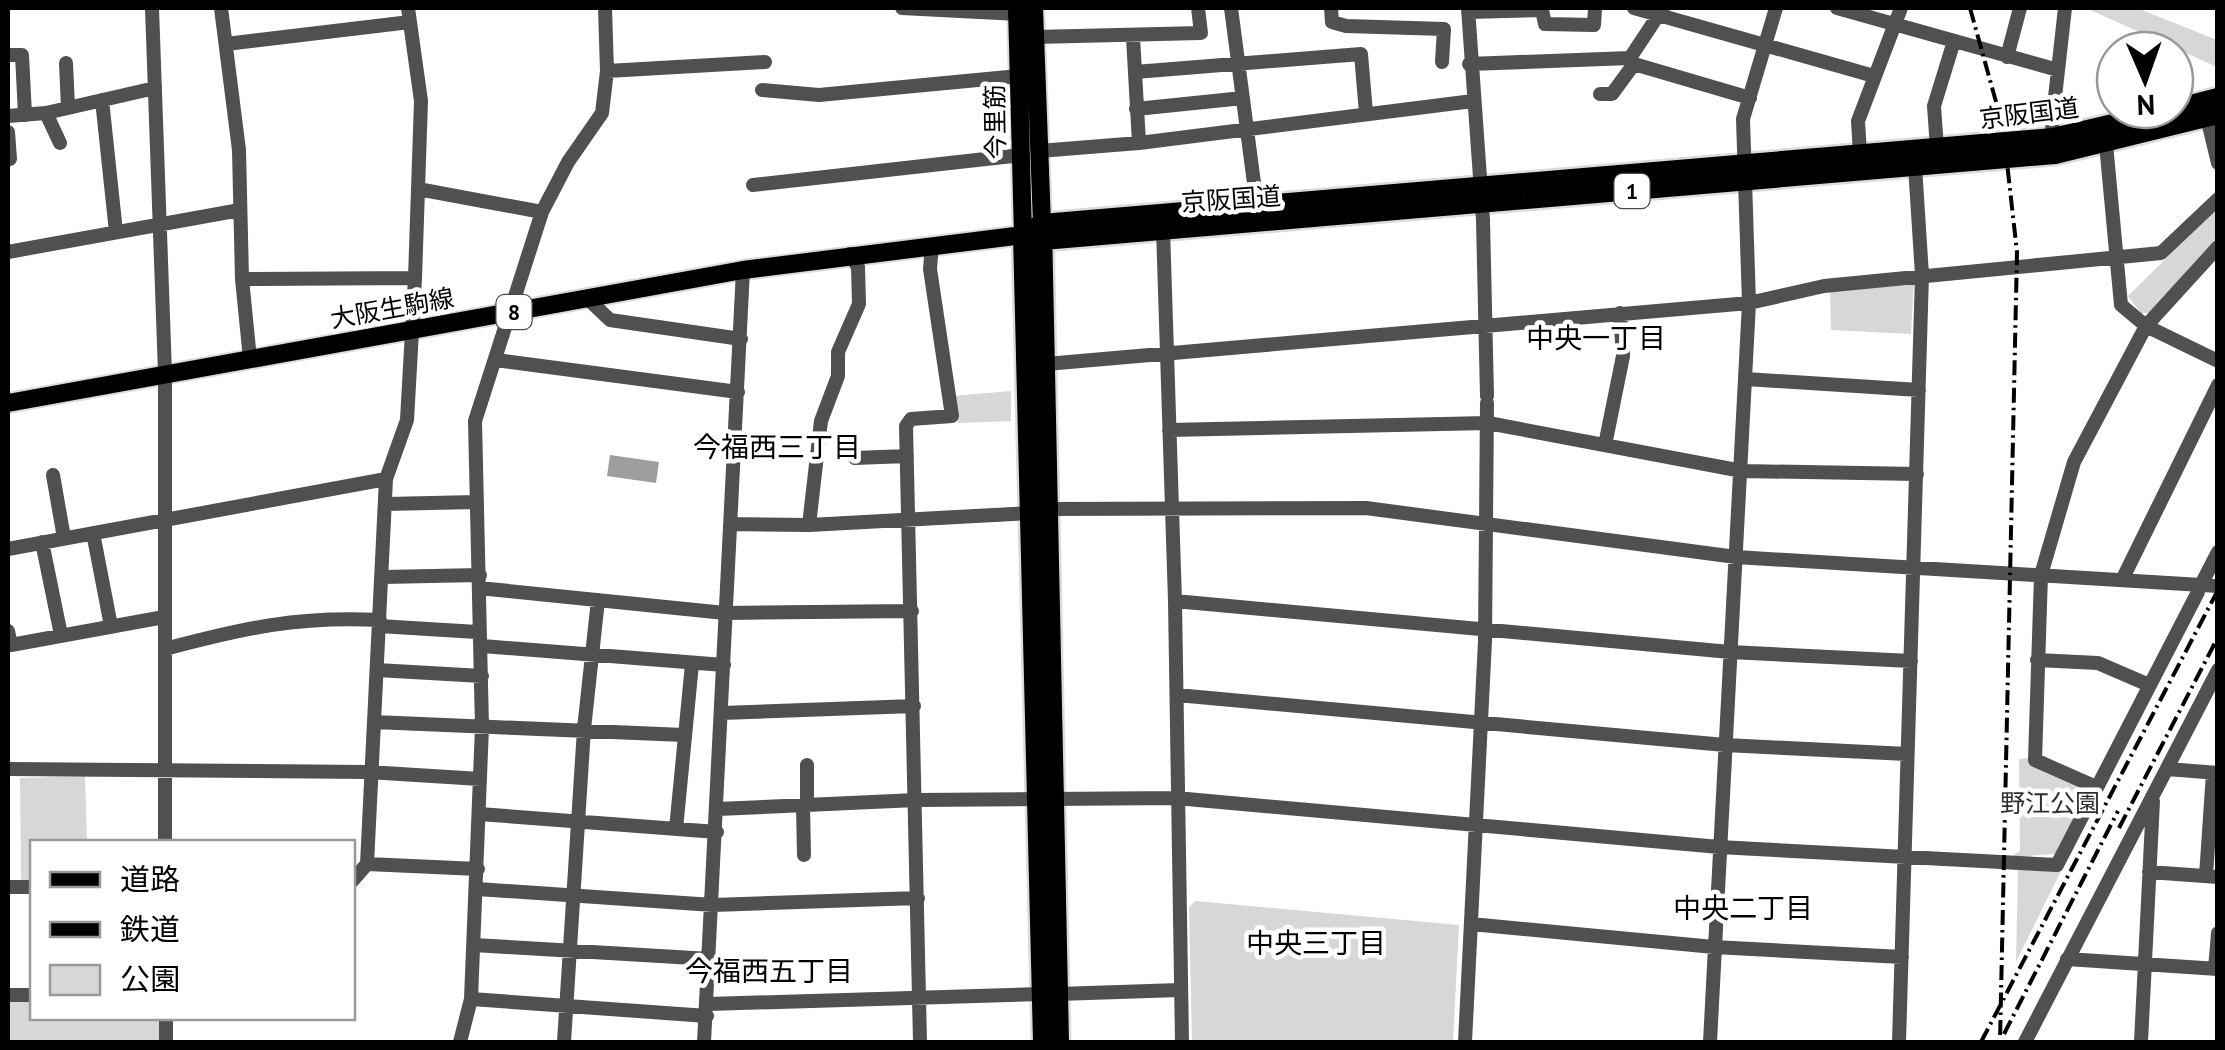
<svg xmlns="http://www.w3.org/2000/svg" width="2225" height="1050" viewBox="0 0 2225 1050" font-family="'PT Sans','Noto Sans JP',sans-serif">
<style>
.green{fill:#d7d7d7}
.water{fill:#9e9e9e}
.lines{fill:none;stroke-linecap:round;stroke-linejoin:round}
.major-casing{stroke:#dbdbdb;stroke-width:22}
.highway-casing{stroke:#dbdbdb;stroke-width:25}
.minor{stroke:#505050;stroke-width:14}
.major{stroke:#000;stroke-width:18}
.highway{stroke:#000;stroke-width:20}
.rail{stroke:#000;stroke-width:4;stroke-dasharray:15 5 2.5 5;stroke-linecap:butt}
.labels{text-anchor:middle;stroke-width:9;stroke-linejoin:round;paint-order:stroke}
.shield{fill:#fff;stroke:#4c4c4c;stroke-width:2.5}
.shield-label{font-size:22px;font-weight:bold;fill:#000}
.street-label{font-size:25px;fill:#000;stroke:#fff}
.park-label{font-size:25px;fill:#2e2e2e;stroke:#fff}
.neighbourhood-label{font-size:28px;fill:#000;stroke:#fff}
</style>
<rect width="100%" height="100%" fill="#fff"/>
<path class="green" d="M2086,8H2137L2217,40V67Z
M2217,208V241L2150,313H2141L2128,296Z
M1914,282L1911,334L1831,330L1830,290Z
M1011,391V421L958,423L952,396Z
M2031,758L2087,792L2055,854L2010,857L2020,851L2019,759Z
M85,776L87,842H32V880H21L20,778Z
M2018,869L2061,871L2016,962Z
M1195,901L1459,925L1453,1042H1192L1189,907Z
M8,1000H32V1018H161V1042H8Z"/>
<path class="water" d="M610,455L659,462L656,483L607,476Z"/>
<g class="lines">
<defs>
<path id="major" d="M1034,8L1042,224
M8,403L743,270L1023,235L1017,8"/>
<path id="highway" d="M2175,109L2218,98
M1042,226L1059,1042
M1023,235L1043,240L2055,154L2218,114
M1023,235L1042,224L2053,138L2173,110
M1023,235L1043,1042"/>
</defs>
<use href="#major" class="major-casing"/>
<use href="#highway" class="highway-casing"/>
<path class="minor" d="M152,8L165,373V842
M221,8L239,150L242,279L250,359
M902,8L1018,14
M1231,8L1257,206
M1331,8L1332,22L1346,26L1444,29L1442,62
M1468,8L1483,220L1487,396
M1634,8L1874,76
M1837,8L2058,70
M1468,12L1542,10L1545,24L1594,25L1595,8
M1035,37L1201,33L1198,8
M1133,37L1139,143
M226,44L410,22
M8,55H22L25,115
M2007,57L2020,8
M1630,58L1634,64L1750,98
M66,63L68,108
M1469,64L1630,58L1663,8
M607,71L765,62
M1135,72L1361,54L1366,113
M762,90L819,95L1019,76
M1600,94H1612L1634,64
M102,100L116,232
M1136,109L1243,98
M46,113L60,143
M8,116L46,113L155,88
M2207,117L2218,163
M8,132L10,159
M2054,143L2052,124L2065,8
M2106,144L2121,305L2146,326L2218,361
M1937,148L1934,106L1954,41
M1039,151L1139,143L1473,101
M1860,154L1858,121L1901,8
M753,185L1021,155
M418,189L542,212
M1163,229L1175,601L1182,1042
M8,252L240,210
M242,279L415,278
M588,299L610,320L741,339
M496,360L738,392
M1046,364L1749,303L1824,286L2161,253L2218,199
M1746,379L1919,390
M1169,430L1488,423L1742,471L1917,474
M1605,445L1623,356L1620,313
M855,458L907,456
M53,475L64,538
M386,504L476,502
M1047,509L1366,508L1736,557L2218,586
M730,524L809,525L1030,513
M809,525L821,421L838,376V352L859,304L858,267L850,254
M93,533L111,626
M42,542L61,635
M8,549L386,479
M383,577L480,575
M2204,579L2218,552
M2122,580L2218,385
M479,588L725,613L912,611
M1175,601L1730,652L1911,661
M379,626L477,632
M8,631L11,645L164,617
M482,646L724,665
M165,649C244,628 297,616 380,620
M2037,660L2098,663L2149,685
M377,670L482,676
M1177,695L1725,745L1907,754
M722,713L914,706
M374,722L684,735
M807,765V806
M8,769L368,772L480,779
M2167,769L2218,773
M2096,787L2035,760L2041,575L2074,462L2146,326L2218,247
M803,806L804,855
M718,809L916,800L1176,798L1719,847L2057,865L2198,592
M479,814L717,832
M676,829L692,664
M367,864L478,869
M2149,872L2218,877
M2206,876L2213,773
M352,881L367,864L386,479L407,420L415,278L421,101L408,8
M8,887H32
M477,889L713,905L918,898
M1471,924L1714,947L1902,957
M474,945L710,959
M2067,959L2218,969
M2215,969L2218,933
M1058,994L1180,990
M8,995H32
M471,999L707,1016
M708,1004L1042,994
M166,1018V1042
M460,1042L471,999L482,727L475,421L542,212L568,162L602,113L607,71L605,8
M564,1042L584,729L598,600
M704,1042L743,270
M920,1042L906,426L911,419L952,416L930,269L932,245
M1465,1042L1485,641L1487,403
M1710,1042L1749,303L1743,119L1776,8
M1899,1042L1922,275L1915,166
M2025,1042L2218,670
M2141,1042L2153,801"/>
<use href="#major" class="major"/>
<use href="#highway" class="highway"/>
<path class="rail" d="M1970,8L2003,127L2017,252L2000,1042
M2119,828L2218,637
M2004,1034L2118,811
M1981,1042L2218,590"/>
</g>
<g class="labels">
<g class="shield">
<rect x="1614.5" y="174" width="35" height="34" rx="8"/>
<rect x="496.5" y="295" width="35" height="34" rx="8"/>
</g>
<g class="shield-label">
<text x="1632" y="199">1</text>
<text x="514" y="320">8</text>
</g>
<g class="street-label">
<text transform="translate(2029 113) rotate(-7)" y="9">京阪国道</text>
<text transform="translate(995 122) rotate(-91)" y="9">今里筋</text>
<text transform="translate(1231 199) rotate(-4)" y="9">京阪国道</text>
<text transform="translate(392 308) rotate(-10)" y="9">大阪生駒線</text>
</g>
<g class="park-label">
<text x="2050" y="812">野江公園</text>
</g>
<g class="neighbourhood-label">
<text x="1596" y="348">中央一丁目</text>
<text x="777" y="457">今福西三丁目</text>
<text x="1743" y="918">中央二丁目</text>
<text x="1316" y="953">中央三丁目</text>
<text x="769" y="981">今福西五丁目</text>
</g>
</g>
<rect width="2225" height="1050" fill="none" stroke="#000000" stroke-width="20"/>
<rect x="30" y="840" width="325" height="180" fill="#ffffff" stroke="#999999" stroke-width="2.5"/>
<rect x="50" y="872" width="50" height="15" fill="#000000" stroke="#999999" stroke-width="2.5"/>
<text x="120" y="890" font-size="30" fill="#000000">道路</text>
<rect x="50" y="922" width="50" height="15" fill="#000000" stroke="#999999" stroke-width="2.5"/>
<text x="120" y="940" font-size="30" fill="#000000">鉄道</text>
<rect x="50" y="965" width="50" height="30" fill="#d7d7d7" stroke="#999999" stroke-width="2.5"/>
<text x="120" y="990" font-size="30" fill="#000000">公園</text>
<g transform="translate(2145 80) rotate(178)"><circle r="48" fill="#ffffff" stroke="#999999" stroke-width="2.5"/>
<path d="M0-8L18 38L0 25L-18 38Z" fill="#000000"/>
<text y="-15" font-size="28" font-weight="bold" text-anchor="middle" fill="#000000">N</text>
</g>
</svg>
